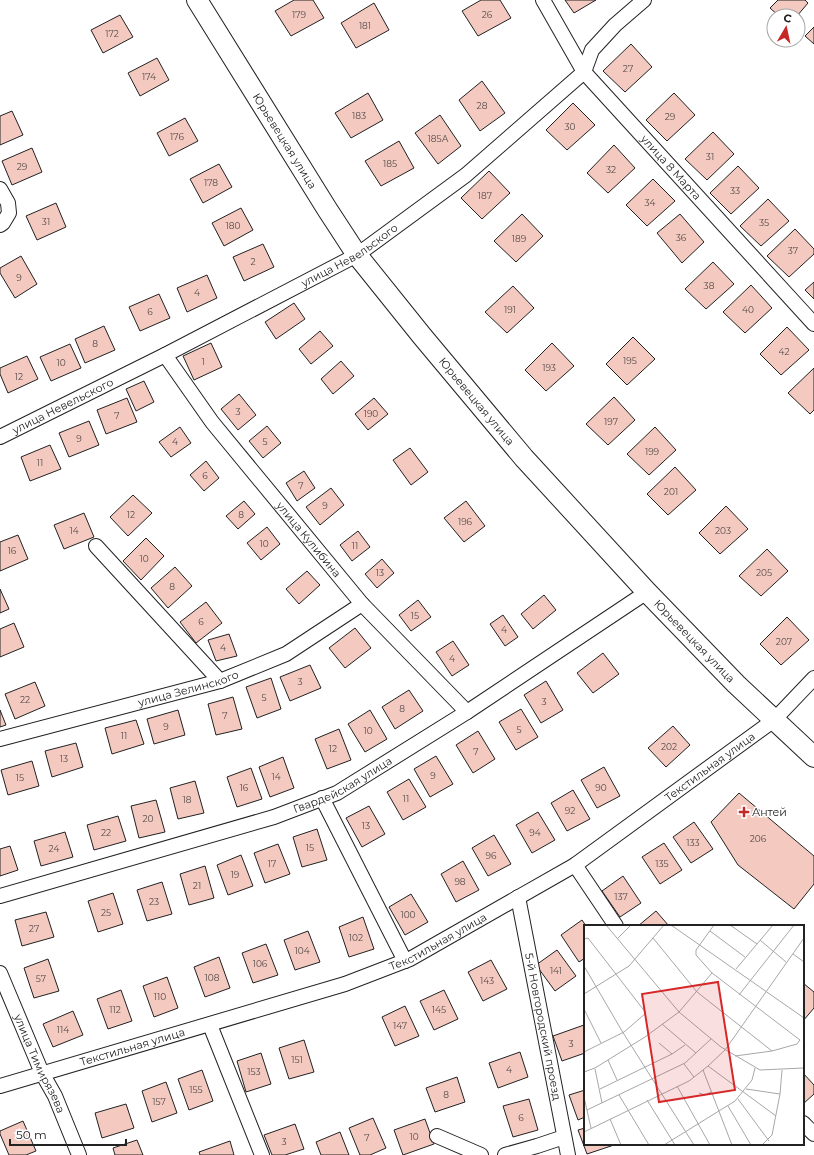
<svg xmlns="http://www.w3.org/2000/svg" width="814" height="1155" viewBox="0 0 814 1155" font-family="Montserrat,sans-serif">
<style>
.building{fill:#f3c9c0;stroke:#222}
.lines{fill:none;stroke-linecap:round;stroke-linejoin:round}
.minor-casing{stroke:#222;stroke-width:16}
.secondary-casing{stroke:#222;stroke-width:22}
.minor{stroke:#fff;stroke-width:14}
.secondary{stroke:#fff;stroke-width:20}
.poi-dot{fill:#c62828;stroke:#fff;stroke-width:1.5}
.labels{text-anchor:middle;stroke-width:3;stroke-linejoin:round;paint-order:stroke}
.number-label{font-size:9px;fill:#564c4a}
.street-label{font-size:11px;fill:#222;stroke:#fff}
.poi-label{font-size:11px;fill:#222;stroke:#fff;text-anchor:start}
.inset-road{fill:none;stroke:#a7a7a7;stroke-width:1}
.view{fill:#d62828;fill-opacity:0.15;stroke:#d62828;stroke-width:2}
.inset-edge{fill:none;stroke:#222;stroke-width:2}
</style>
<rect width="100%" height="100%" fill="#fff"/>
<path class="building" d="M294,0H313L324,18L291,36L275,11Z
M481,0H500L511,18L478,36L462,11Z
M565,0H596L574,13Z
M778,0H805L808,3L797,16H779L770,8Z
M374,3L389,30L356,48L341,23Z
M120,15L133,37L103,53L91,30Z
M814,27V44L805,36Z
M631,44L652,67L625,92L603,71Z
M157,58L169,80L140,96L128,73Z
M482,81L505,113L480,131L459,100Z
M368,93L383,120L351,138L335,113Z
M674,93L695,115L667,141L646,120Z
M573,103L595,125L567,150L546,130Z
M12,111L23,135L0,145V116Z
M440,115L461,146L438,164L415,133Z
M185,118L198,141L169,156L157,133Z
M713,132L734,154L707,180L685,159Z
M399,141L414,168L381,186L365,161Z
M614,145L635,168L608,193L587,173Z
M32,148L42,172L12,185L2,161Z
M219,164L232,187L203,203L190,179Z
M738,166L759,188L731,214L710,193Z
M489,171L510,193L482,219L461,198Z
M653,179L675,201L647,226L626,205Z
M768,199L789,221L761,246L740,226Z
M56,203L66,227L37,240L26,216Z
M241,208L253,230L224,246L212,223Z
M522,214L543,236L516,262L494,241Z
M680,214L704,242L682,263L657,233Z
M795,229L814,249V254L789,277L767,256Z
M263,244L274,267L244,281L233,257Z
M21,256L37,284L15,298L0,273V268Z
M713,262L734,284L706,309L685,289Z
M207,275L217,298L187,312L177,288Z
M814,282V299L805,290Z
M751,285L772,308L745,333L723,312Z
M513,286L534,308L507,333L485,312Z
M159,294L170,318L140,331L129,307Z
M294,303L305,319L276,339L265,322Z
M104,326L115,350L85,363L75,339Z
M787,327L809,350L781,375L760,354Z
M320,331L333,346L311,364L299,349Z
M633,337L655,359L627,385L606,364Z
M211,343L222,367L194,380L183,356Z
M552,343L574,366L546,391L525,370Z
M70,344L81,368L51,381L40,357Z
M27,356L38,379L8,393L0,374V368Z
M341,361L354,376L333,394L321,379Z
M814,368V410L810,414L788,393Z
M144,381L154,402L136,411L126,389Z
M239,394L256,415L238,430L221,409Z
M614,397L635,420L608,445L586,424Z
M127,398L137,422L106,434L97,410Z
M374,398L388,414L368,430L355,414Z
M89,421L99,445L69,457L59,433Z
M267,426L281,443L263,458L249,441Z
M180,427L191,443L171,457L159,442Z
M655,427L676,450L649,475L627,454Z
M50,445L61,469L30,481L21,457Z
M410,448L428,472L411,485L393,460Z
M206,461L219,478L204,491L190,475Z
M675,467L696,490L668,515L647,494Z
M304,471L315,488L297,501L286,483Z
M331,488L344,505L320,525L306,507Z
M133,495L152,513L128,536L110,517Z
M244,501L255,514L238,529L226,516Z
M466,501L485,526L464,542L444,518Z
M726,506L748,529L720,554L699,533Z
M84,513L94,537L64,549L54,525Z
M267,527L280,544L261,560L247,543Z
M358,531L370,547L352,561L340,545Z
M18,535L28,559L0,571V542Z
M146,538L164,556L141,580L123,561Z
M767,549L788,571L761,596L739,576Z
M382,559L394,573L377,588L365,574Z
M175,567L192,586L168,608L151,588Z
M307,571L320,585L299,604L286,589Z
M0,589L9,609L0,613Z
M544,595L556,610L533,629L521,614Z
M418,600L431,617L411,631L399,615Z
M206,602L222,623L196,643L180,622Z
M503,615L518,637L505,646L490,624Z
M787,617L809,640L781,665L760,644Z
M14,623L24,647L0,657V629Z
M355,628L371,648L345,668L329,648Z
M229,634L237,656L216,661L208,640Z
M453,641L469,665L452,676L436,652Z
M603,653L619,674L593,693L577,673Z
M310,665L321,688L290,701L280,677Z
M271,678L281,709L257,718L246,687Z
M546,681L563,710L541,723L524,695Z
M35,682L45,706L15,719L5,694Z
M409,690L423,711L395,729L382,707Z
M233,697L242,729L216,735L208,704Z
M521,709L538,737L516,750L499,722Z
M0,710L6,725L0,727Z
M178,710L185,735L154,744L147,719Z
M370,710L387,739L365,752L348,724Z
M136,720L144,744L112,754L105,728Z
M673,726L690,745L666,767L648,748Z
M339,729L351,760L327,769L315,739Z
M478,731L495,759L473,773L456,745Z
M76,743L83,767L52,777L45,751Z
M436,756L453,784L430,797L414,769Z
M283,757L294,788L270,797L259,767Z
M32,761L39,786L8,795L1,770Z
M604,767L620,796L597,808L581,780Z
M251,768L262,799L237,807L227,777Z
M409,779L426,807L403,820L387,792Z
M195,781L204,813L178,819L170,788Z
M573,790L590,819L567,831L551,803Z
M739,793L814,856V884L794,909L738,865L711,822Z
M156,800L165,832L139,838L131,806Z
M369,806L385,834L362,847L346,818Z
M538,812L555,840L532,853L516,825Z
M118,816L126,841L94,850L87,825Z
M694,822L713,849L691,863L673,837Z
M317,829L327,860L302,867L293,837Z
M65,832L73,857L41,866L34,841Z
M494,835L511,864L488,876L472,848Z
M664,843L682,870L660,884L642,857Z
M278,844L290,874L265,883L254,853Z
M10,846L18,870L0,876V849Z
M241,855L253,886L228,895L217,865Z
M463,861L479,890L456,902L441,874Z
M205,866L214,898L189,905L180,874Z
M623,876L641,903L620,917L602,891Z
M162,882L172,914L147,921L137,890Z
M113,893L123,924L98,932L88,901Z
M411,894L428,922L405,935L389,907Z
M656,911L669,926H638Z
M46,912L54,937L22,946L15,920Z
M363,917L374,949L349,957L339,927Z
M582,920L586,926H585V958L579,962L561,935Z
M308,931L320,962L295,970L284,940Z
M266,944L278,975L253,983L242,953Z
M557,950L576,976L555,991L536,965Z
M219,957L230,988L205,997L194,967Z
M48,959L59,991L34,998L24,968Z
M491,960L507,989L483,1001L468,972Z
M167,977L178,1008L154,1017L143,986Z
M803,983L814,992V1008L803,1021Z
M121,990L132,1021L108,1029L97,999Z
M444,990L458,1019L434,1030L420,1001Z
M405,1006L419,1036L395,1046L382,1017Z
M73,1011L83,1035L53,1047L43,1024Z
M584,1025L585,1053L562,1061L553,1036Z
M304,1040L314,1072L289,1079L279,1048Z
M520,1052L528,1077L498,1088L489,1063Z
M261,1053L271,1084L246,1092L237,1061Z
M202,1070L213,1101L189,1110L178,1079Z
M803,1073L814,1085V1094L803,1104Z
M457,1077L465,1102L435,1112L426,1088Z
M166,1082L177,1113L152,1122L142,1091Z
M585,1090V1117L578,1120L569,1095Z
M529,1099L538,1130L513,1137L503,1106Z
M126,1104L134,1128L102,1138L95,1113Z
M373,1118L386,1148L370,1155H360L349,1128Z
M425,1119L434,1144L403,1155L394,1130Z
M23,1121L36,1151L26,1155H9L0,1134V1131Z
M295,1124L304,1149L285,1155H272L264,1135Z
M585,1128V1144H617L587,1154L578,1130Z
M340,1132L349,1155H321L316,1142Z
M137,1140L143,1155H115L113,1148Z
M230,1141L234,1155H200L199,1152Z"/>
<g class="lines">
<defs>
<g id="minor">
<path id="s1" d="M543,0L584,72L814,324"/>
<path d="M0,189L8,203L9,213L3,223L0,225"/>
<path id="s2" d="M165,355L212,422L362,604L467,712"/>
<path id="s3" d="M0,437L165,355L357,255L466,175L584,72L592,50L615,25L644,0"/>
<path d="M96,546L220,681"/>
<path id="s4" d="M0,739L220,681L286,654L362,604"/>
<path d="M322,798L405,961"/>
<path d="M575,865L616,926"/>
<path id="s5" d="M0,896L274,817L337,793L467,712L647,592"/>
<path id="s6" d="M518,897L568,1155"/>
<path id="s7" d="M0,973L42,1073L55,1096L79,1155"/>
<path d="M210,1025L262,1155"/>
<path id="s8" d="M0,1086L345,984L410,959L575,865L774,720L814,678"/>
<path d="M803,1123L814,1134"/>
<path d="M437,1136L481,1155"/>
<path d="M505,1155L537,1146L564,1137"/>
</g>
<g id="secondary">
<path id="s9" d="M197,0L327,209L357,255L422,336L524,458L647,592L736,684L814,757"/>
</g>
</defs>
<use href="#minor" class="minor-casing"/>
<use href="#secondary" class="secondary-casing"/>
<use href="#minor" class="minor"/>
<use href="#secondary" class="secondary"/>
</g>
<path class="poi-dot" d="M742 806h4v4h4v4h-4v4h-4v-4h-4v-4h4z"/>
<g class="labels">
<g class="number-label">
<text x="299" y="18">179</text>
<text x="487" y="18">26</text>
<text x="365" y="29">181</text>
<text x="112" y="37">172</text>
<text x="628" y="72">27</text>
<text x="149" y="80">174</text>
<text x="482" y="109">28</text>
<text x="359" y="119">183</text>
<text x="670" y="120">29</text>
<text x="570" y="130">30</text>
<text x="177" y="140">176</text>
<text x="438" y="142">185А</text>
<text x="710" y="160">31</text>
<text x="390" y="167">185</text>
<text x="22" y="170">29</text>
<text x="611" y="173">32</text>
<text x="211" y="186">178</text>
<text x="735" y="194">33</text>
<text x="485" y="199">187</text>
<text x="650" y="206">34</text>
<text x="46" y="225">31</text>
<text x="764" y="226">35</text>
<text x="233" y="229">180</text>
<text x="681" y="241">36</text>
<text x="519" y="242">189</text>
<text x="793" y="254">37</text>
<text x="253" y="265">2</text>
<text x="19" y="281">9</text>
<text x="709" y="289">38</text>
<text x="197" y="296">4</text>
<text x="510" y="313">191</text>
<text x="748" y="313">40</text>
<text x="150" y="315">6</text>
<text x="95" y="347">8</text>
<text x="784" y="355">42</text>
<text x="630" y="364">195</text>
<text x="203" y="365">1</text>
<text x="61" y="366">10</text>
<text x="549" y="371">193</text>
<text x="19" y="380">12</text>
<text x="238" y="415">3</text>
<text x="371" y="417">190</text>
<text x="117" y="419">7</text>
<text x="611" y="425">197</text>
<text x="79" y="442">9</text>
<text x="175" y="445">4</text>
<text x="265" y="445">5</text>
<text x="652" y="455">199</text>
<text x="40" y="466">11</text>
<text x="205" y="479">6</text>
<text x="301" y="489">7</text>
<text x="671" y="495">201</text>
<text x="325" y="509">9</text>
<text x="131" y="518">12</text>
<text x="241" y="518">8</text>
<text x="465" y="525">196</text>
<text x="74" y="534">14</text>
<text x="723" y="534">203</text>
<text x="264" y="547">10</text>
<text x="355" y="549">11</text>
<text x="12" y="554">16</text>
<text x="144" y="562">10</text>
<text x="380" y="576">13</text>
<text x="764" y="576">205</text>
<text x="172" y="590">8</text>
<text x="415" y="619">15</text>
<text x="201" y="625">6</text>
<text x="504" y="633">4</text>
<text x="784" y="645">207</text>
<text x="223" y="651">4</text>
<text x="452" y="662">4</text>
<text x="300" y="685">3</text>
<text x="264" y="701">5</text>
<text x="25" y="703">22</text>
<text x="544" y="705">3</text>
<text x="402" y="712">8</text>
<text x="225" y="719">7</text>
<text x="166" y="730">9</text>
<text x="519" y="733">5</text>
<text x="368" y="734">10</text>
<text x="124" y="739">11</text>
<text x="669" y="750">202</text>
<text x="333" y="752">12</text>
<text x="476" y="755">7</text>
<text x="64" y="762">13</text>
<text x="433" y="779">9</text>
<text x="276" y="780">14</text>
<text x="20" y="781">15</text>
<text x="244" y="791">16</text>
<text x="601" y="791">90</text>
<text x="406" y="802">11</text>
<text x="187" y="803">18</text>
<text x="570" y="814">92</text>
<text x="148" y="822">20</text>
<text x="366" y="829">13</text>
<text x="106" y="836">22</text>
<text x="535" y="836">94</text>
<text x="758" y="842">206</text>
<text x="693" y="846">133</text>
<text x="310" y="851">15</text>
<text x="54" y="852">24</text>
<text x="491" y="859">96</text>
<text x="272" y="867">17</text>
<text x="662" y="867">135</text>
<text x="235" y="878">19</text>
<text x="460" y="885">98</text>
<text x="197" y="889">21</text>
<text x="621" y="900">137</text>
<text x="154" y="905">23</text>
<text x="106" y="916">25</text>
<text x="408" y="918">100</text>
<text x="34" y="932">27</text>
<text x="356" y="941">102</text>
<text x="302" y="954">104</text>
<text x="260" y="967">106</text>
<text x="556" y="974">141</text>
<text x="212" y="981">108</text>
<text x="41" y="982">57</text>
<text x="487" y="984">143</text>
<text x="160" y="1000">110</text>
<text x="115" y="1013">112</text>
<text x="439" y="1013">145</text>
<text x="400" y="1029">147</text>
<text x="63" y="1033">114</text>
<text x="571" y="1047">3</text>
<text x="297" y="1063">151</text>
<text x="509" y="1073">4</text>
<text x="254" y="1075">153</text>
<text x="196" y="1093">155</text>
<text x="446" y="1098">8</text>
<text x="159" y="1105">157</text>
<text x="521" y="1121">6</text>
<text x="414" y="1140">10</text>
<text x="367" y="1141">7</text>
<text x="284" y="1145">3</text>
</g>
<g class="street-label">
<text dy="4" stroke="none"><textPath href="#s9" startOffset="166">Юрьевецкая улица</textPath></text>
<text dy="4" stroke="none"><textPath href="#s1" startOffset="212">улица 8 Марта</textPath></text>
<text dy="4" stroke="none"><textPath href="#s3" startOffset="394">улица Невельского</textPath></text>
<text dy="4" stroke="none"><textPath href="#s9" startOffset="490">Юрьевецкая улица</textPath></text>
<text dy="4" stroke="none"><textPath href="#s3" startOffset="70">улица Невельского</textPath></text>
<text dy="4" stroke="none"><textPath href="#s2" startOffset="234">улица Кулибина</textPath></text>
<text dy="4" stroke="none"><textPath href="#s9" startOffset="814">Юрьевецкая улица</textPath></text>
<text dy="4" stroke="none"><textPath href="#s4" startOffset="195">улица Зелинского</textPath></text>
<text dy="4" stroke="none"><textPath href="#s8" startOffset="786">Текстильная улица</textPath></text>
<text dy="4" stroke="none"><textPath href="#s5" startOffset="361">Гвардейская улица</textPath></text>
<text dy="4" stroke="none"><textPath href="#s8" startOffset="462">Текстильная улица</textPath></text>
<text dy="4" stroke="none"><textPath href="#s6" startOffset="132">5-й Новгородский проезд</textPath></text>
<text dy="4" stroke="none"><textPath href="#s8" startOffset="138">Текстильная улица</textPath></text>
<text dy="4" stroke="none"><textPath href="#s7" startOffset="99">улица Тимирязева</textPath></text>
</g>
<g class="poi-label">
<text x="752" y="816">Антей</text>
</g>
</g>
<g transform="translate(584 925)">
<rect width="220" height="220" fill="#fff"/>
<path class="inset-road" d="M22,0L95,87L137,122L176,145L220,143M87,0L220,93M146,0L173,19M126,6L161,32M69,13L113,67L188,126L213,119L216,115L128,48L112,30V25L130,0M0,14L4,13L62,88L40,107L0,127M33,14L47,0M176,15L202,37M209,29L220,37M0,41L38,106L110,220M152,44L189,0M0,69L45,41L80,0M155,70L210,0M0,84L17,118M78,99L112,128M75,118L88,129M151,131L188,126M24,135L33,155M100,139L110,152M124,141L192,191M11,144L18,178M119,145L148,220M0,147L11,143L61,112L95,87L128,48M93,161L126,220M16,164L88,129L101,120M162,164L196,169M115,168L121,170L127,167M35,170L65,220M0,172L7,203M154,174L185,216M63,175L91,220M144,181L167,220M3,185L101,138L127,114M26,194L37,220M0,207L105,156L124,141L141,125L220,13M80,220L151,176L168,155L171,143M178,220L188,210L196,169L198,145"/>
<path class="view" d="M134,57L151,165L75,177L58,69Z"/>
<rect width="220" height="220" class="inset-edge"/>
</g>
<g transform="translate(786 28) rotate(9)"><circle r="19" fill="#ffffff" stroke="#a7a7a7"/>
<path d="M0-3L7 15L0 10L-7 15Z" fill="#c62828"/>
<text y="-6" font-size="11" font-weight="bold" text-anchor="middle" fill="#222222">С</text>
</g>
<path d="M10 1139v6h116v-6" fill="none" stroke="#222222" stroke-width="2"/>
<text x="16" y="1139" font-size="12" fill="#222222" stroke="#ffffff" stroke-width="3" paint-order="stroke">50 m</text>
</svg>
